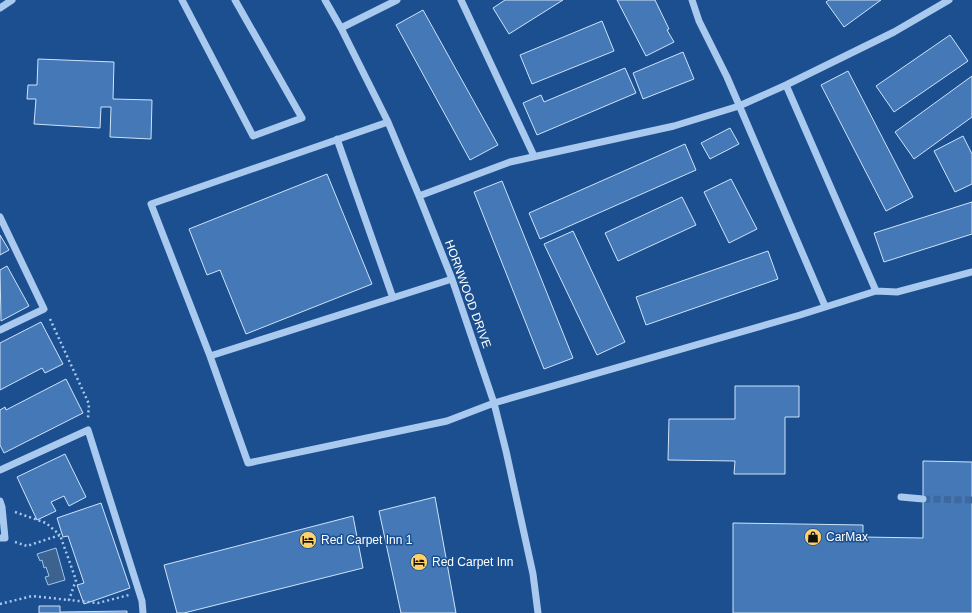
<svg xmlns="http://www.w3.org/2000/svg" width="972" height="613" viewBox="0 0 972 613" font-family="Helvetica,sans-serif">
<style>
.water{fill:#3c6290;stroke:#9cc4f0}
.building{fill:#4478b7;stroke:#cfe3fa}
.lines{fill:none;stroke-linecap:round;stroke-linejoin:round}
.minor-tunnel{stroke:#3d69a0;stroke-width:7;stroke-dasharray:7 3.5;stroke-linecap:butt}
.path{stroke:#a9c9ee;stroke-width:2.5;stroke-dasharray:2 3;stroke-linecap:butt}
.minor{stroke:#a9c9ee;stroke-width:7}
.labels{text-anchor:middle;stroke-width:3;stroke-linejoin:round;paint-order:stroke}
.street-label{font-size:12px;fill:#fff;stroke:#1b4f8f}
.poi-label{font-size:12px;fill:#fff;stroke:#1b4f8f;text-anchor:start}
</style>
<rect width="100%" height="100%" fill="#1b4f8f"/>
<path class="water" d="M56,548L65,580L48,585L45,577L49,576L46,567L44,568L42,560L40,561L37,554Z"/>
<path class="building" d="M505,0H563L509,34L493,8Z
M617,0H655L669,29L667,30L674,42L646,56Z
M829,0H881L844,27L826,2Z
M423,10L498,145L470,160L396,25Z
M602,21L614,51L532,84L520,55Z
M950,35L968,61L894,112L876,86Z
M683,52L694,79L643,99L633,73Z
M38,59L114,62L113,99L152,100L151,139L110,137L111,107H101L100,128L34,124L36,99H27L28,85H37Z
M625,68L636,93L537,135L523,103L541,95L544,102Z
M848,71L913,197L886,211L821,85Z
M972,76V117L914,159L895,132Z
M730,128L739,144L710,159L701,143Z
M963,136L972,154V184L955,192L934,151Z
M685,144L696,170L540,239L529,213Z
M327,174L372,284L246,334L220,270L207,275L189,229Z
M731,179L757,229L729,243L704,192Z
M502,181L573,358L544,369L474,192Z
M682,197L696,225L618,261L605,233Z
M972,202V234L884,262L874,233Z
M573,231L625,342L597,355L544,244Z
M0,235L9,250L0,255Z
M768,251L778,279L646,325L636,297Z
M7,266L29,306L1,321L0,270Z
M41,322L63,364L45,373L42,368L0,390V343Z
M66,379L83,413L4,453L0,445V410L5,407L6,410Z
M735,386H799V417H785V474H734L735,461L668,460L669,419H735Z
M65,454L86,497L69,506L64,496L51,502L56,511L37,520L17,477Z
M923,461L972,462V613H733V523L863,525V537L923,538Z
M435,497L456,613H401L379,511Z
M101,503L130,588L84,604L77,585L84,583L68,536L63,537L57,518Z
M353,516L363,568L184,613H177L164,565Z
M39,606H60V612L127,611V613H39Z"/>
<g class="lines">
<path class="minor-tunnel" d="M923,499L972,500"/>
<path class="path" d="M50,319L89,404L88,418
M15,512L46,523L60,535
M15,542L27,546L60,535L76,580L69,600L98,603L129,595
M0,604L32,596L69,600"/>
<path class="minor" d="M182,0L253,136L302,118L235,0
M325,0L341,28L388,122L419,196L452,279L494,403L506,451L533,574L538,613
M461,0L534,156
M692,0L699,21L727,77L825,306
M0,8L12,0
M341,28L397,0
M786,85L876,291
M388,122L151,204L210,356L248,463L447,421L494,403L800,315L876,291L897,292L972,272
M337,139L393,298
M419,196L510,162L674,126L739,106L786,85L894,32L949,0
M0,217L44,309L0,330
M210,356L452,279
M0,470L88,430L142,601L143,613
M901,497L923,499
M0,501L2,507L5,538H0"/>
</g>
<defs>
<symbol id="shop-disc" viewBox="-11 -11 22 22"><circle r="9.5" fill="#ffd166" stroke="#1b4f8f"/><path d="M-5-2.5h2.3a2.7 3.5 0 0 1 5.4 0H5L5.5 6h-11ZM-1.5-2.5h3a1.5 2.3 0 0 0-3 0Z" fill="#111"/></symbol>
<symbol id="hotel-disc" viewBox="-11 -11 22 22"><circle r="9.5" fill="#ffd166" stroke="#1b4f8f"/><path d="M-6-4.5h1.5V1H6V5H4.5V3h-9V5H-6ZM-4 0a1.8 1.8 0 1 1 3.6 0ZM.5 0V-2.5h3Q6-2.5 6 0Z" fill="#111"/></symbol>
</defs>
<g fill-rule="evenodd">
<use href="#shop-disc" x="803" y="527" width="20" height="20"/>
<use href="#hotel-disc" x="298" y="530" width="20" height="20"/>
<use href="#hotel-disc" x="409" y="552" width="20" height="20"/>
</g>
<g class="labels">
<g class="street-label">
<text transform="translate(468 294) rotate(70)" y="4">HORNWOOD DRIVE</text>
</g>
<g class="poi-label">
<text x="826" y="541">CarMax</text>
<text x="321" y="544">Red Carpet Inn 1</text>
<text x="432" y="566">Red Carpet Inn</text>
</g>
</g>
</svg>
